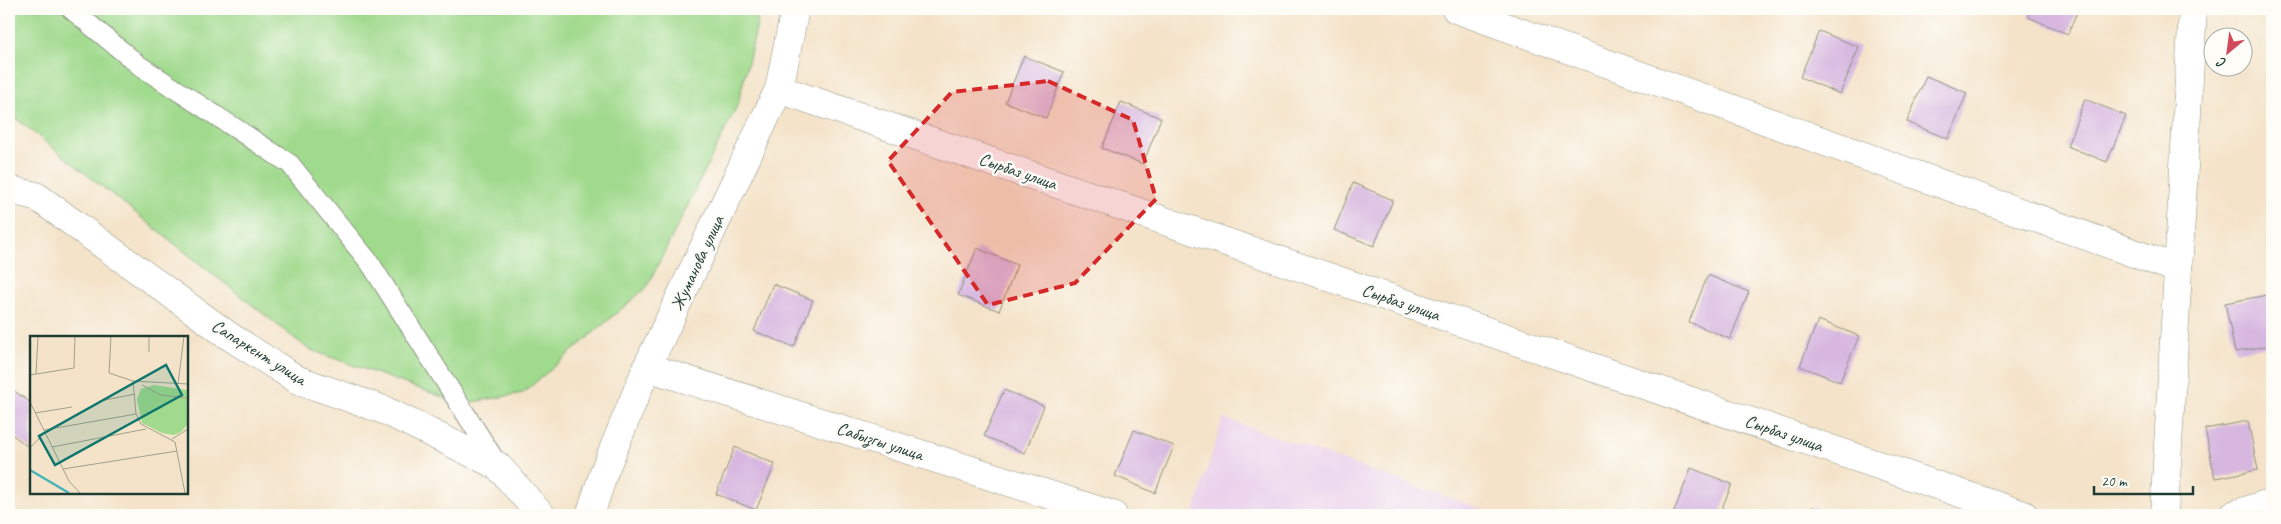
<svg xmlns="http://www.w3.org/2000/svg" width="2281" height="524" viewBox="0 0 2281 524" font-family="Caveat,sans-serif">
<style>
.built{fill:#ead1ec}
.green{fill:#a0da8d;stroke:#608c60}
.building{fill:#d7b7e0}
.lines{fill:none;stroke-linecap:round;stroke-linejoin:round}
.lane-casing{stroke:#8a907e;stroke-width:21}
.street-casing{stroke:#8a907e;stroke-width:29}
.lane{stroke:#fff;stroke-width:19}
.street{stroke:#fff;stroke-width:28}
.marked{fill:#d62828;fill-opacity:0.2;stroke:#d62828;stroke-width:4;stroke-dasharray:10 6;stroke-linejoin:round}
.labels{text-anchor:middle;stroke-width:5;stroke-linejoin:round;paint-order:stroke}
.street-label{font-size:18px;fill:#1f3d34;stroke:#fdfcf7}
.inset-river{fill:none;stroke:#45b5bb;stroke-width:2.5}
.inset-road{fill:none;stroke:#9fa18d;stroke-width:1}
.view{fill:#0f766e;fill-opacity:0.15;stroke:#0f766e;stroke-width:2.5}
.inset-edge{fill:none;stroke:#1f3d34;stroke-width:2.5}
</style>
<rect width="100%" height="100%" fill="#fdfcf7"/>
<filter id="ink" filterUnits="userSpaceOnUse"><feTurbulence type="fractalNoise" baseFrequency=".02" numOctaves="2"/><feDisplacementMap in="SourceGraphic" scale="10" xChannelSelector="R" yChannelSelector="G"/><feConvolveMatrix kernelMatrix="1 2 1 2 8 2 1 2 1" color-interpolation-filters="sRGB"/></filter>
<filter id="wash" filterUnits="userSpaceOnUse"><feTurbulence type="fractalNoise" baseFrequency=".0096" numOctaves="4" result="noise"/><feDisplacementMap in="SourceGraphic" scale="20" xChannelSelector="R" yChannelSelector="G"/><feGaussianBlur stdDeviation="1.12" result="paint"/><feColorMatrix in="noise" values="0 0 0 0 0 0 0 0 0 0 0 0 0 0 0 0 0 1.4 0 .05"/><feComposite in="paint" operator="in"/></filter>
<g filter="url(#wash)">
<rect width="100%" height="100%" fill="#f4e3c9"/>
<path class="built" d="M1223,418L1498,515H1193Z"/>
<path class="green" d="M9,9H758L757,25L738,104L647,287L523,393L462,404L308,349L9,113Z"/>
<g id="blocks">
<path class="building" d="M2031,9H2078L2068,34L2028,17Z
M1819,31L1859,47L1840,94L1800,77Z
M1024,56L1064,72L1046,118L1005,102Z
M1926,76L1967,93L1948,139L1907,122Z
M2085,99L2126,116L2107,162L2067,146Z
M1121,102L1161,118L1143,164L1102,148Z
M1353,183L1393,200L1374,246L1334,230Z
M977,248L1017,265L999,311L958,295Z
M1708,275L1749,292L1730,339L1689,322Z
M773,284L813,300L794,347L754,331Z
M2267,295L2272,318V345L2235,352L2225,303Z
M1818,320L1859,336L1840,382L1800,366Z
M9,387L31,403V449L9,432Z
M1004,390L1044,406L1025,453L984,436Z
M2248,421L2258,470L2215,478L2205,429Z
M1134,430L1174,446L1155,493L1115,476Z
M735,447L775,464L756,510L716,494Z
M1691,468L1732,484L1719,515L1673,514Z
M1812,507L1832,515H1808Z"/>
</g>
</g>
<g filter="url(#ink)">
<use href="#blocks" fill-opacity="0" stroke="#8a907e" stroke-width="1"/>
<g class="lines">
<defs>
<path id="lane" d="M71,9L140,66L290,164L370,263L498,465"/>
<path id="street" d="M1456,9L2178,269
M779,89L2024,515
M9,190L36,196L229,336L298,380L384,410L498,466L541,515
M647,367L1113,515
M590,515L604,472L647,367L779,89L795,9
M2164,515L2193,9
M2233,515L2272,502"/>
</defs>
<use href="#lane" class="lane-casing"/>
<use href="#street" class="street-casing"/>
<use href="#lane" class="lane"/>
<use href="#street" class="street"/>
</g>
</g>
<path class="marked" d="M1048,81L1133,120L1156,199L1075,283L988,305L888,161L952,92Z"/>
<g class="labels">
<g class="street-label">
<text transform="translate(1018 171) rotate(19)" y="6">Сырбаз улица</text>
<text transform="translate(697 263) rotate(-65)" y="6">Жуманова улица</text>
<text transform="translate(1401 302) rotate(19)" y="6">Сырбаз улица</text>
<text transform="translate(259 352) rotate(32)" y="6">Сапаркент улица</text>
<text transform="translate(1784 433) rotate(19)" y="6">Сырбаз улица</text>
<text transform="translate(880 441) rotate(18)" y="6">Сабызгы улица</text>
</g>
</g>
<g transform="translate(30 336)">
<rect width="158" height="158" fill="#f4e3c9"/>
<path d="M124,49L157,54V89L151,96L144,99L132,97L112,87L107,63L111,53Z" fill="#a0da8d"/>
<path class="inset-river" d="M0,134L39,157"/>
<path class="inset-road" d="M81,0L79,37L103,45L106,78L111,88L145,106L155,157M119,0V16M6,38L8,0M0,39L44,32L45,0M103,45L158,48M148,48L154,0M112,49L131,59L156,62M70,65L105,58M0,66L39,145L50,157M5,77L42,71M14,94L106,78M142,103L158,93M22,111L116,93M0,112L15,96M33,133L147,115"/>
<path class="view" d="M136,29L152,59L25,129L9,100Z"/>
<rect width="158" height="158" class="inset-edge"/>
</g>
<rect width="2281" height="524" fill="none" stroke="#fdfcf7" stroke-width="30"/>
<g transform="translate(2228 52) rotate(209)"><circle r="24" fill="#fdfcf7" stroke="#a4b0a9"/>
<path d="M0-4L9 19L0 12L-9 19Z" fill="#d1495b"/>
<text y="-8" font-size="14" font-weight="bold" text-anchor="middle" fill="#1f3d34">С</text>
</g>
<path d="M2094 486v8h99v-8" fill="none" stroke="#1f3d34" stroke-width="2.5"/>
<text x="2101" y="486" font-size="15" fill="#1f3d34" stroke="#fdfcf7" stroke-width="4" paint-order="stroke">20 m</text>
</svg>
